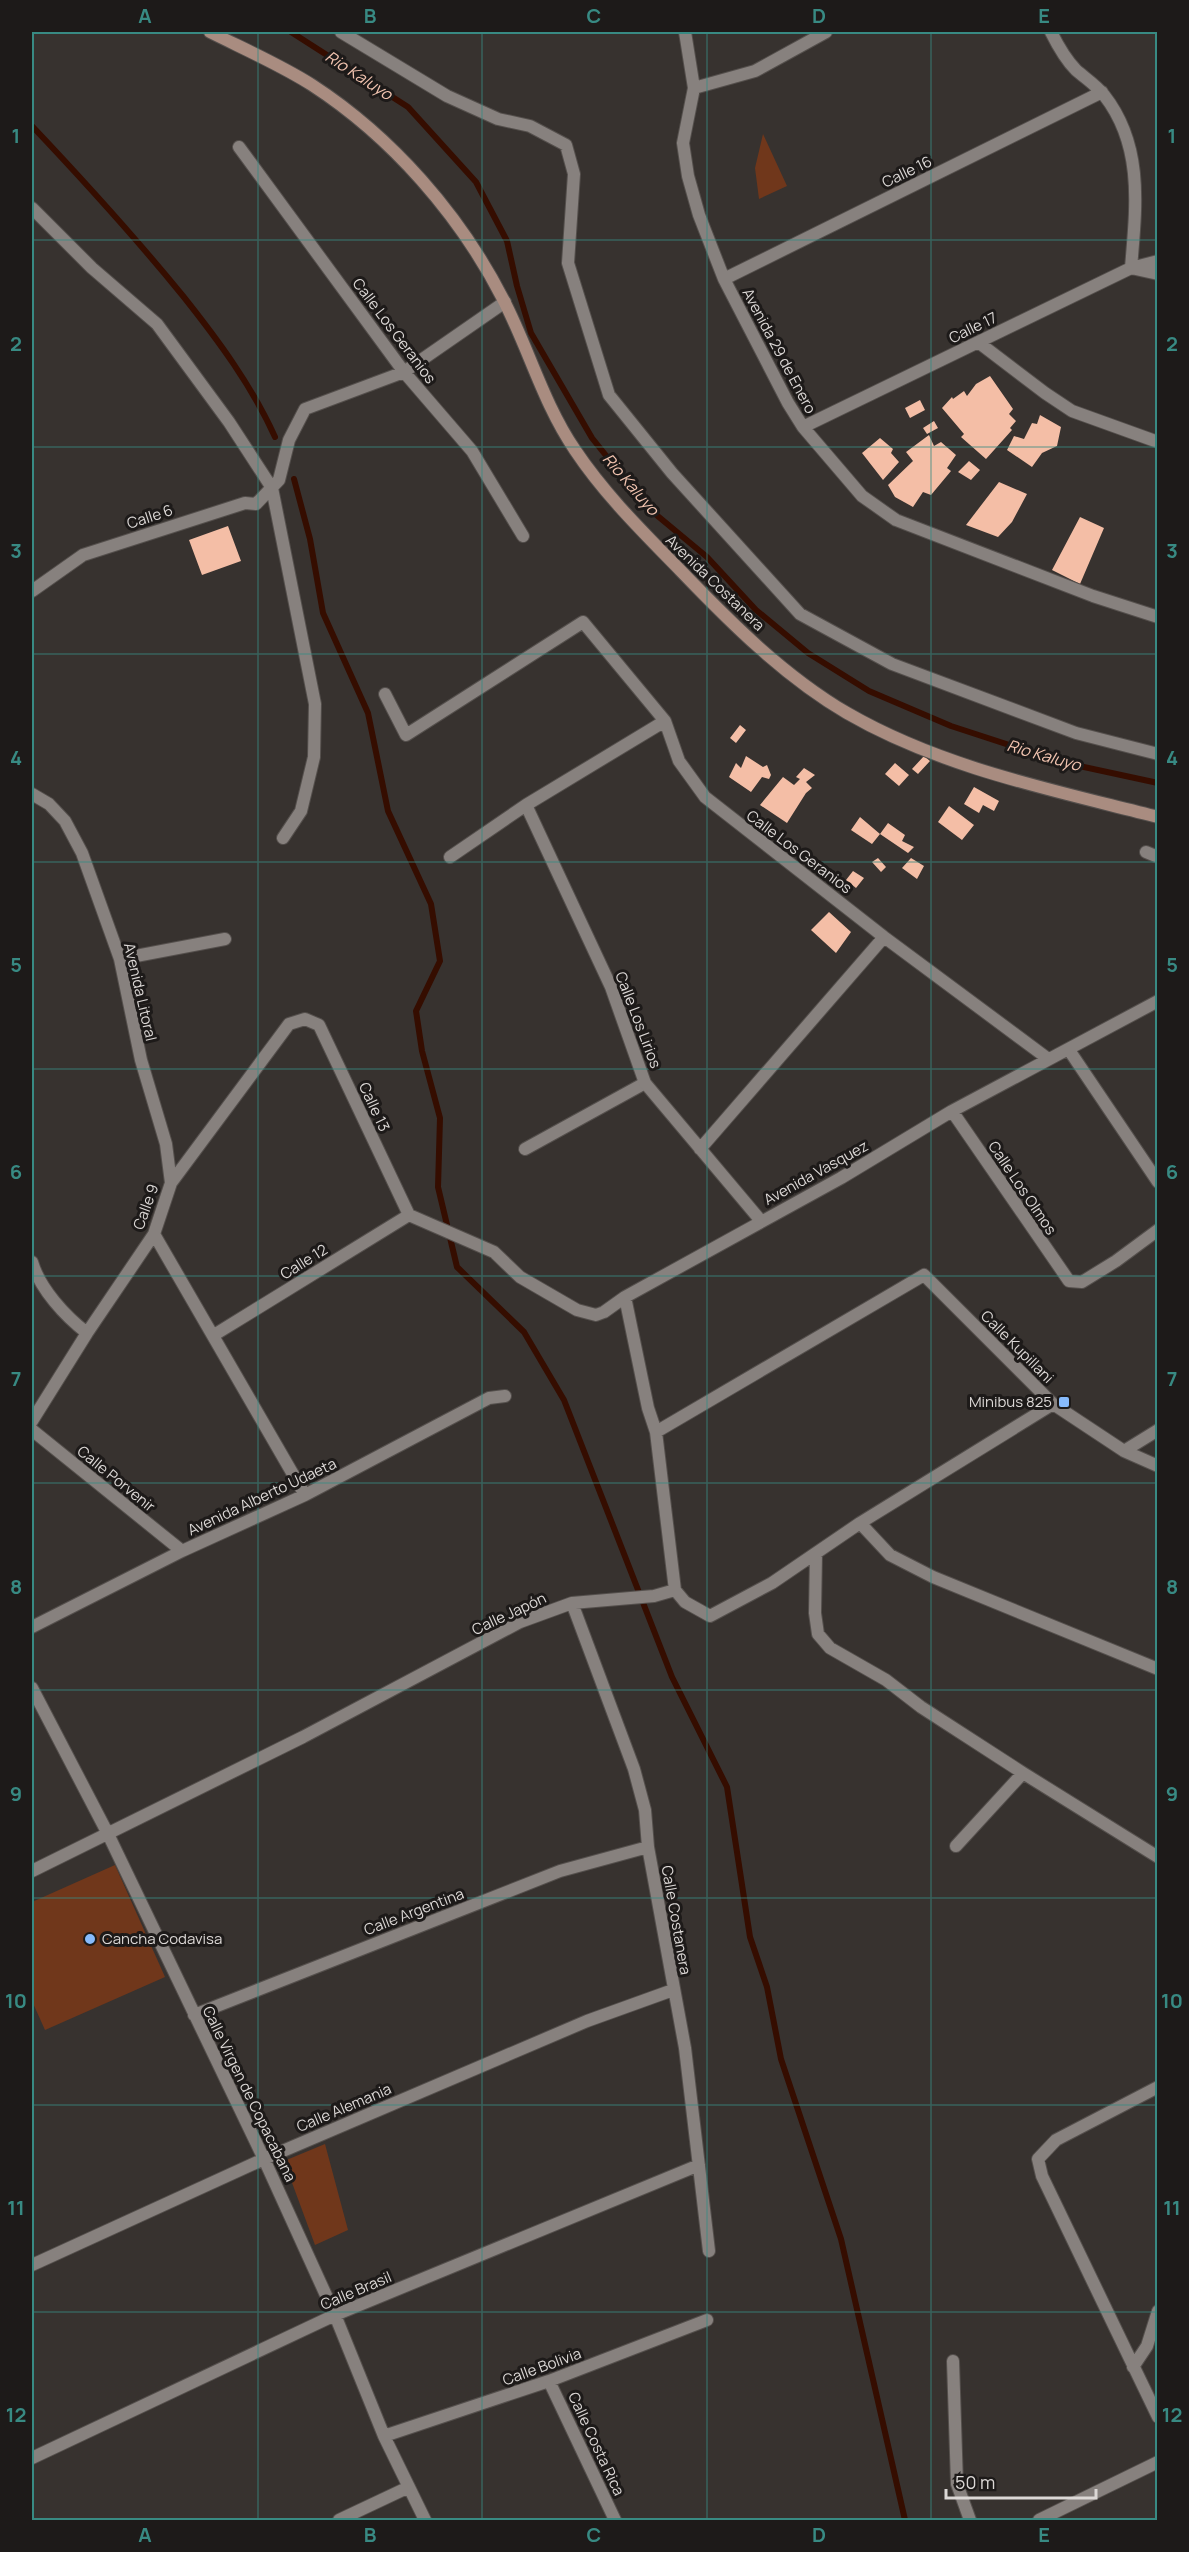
<svg xmlns="http://www.w3.org/2000/svg" width="1189" height="2552" viewBox="0 0 1189 2552" font-family="Manrope,sans-serif">
<style>
.green{fill:#70371b}
.lines{fill:none;stroke-linecap:round;stroke-linejoin:round}
.stream{stroke:#350d00;stroke-width:6}
.building{fill:#f4bea6}
.pedestrian-casing{stroke:#544f4c;stroke-width:14}
.minor-casing{stroke:#544f4c;stroke-width:14}
.secondary-casing{stroke:#544f4c;stroke-width:14}
.pedestrian{stroke:#87817e;stroke-width:12}
.minor{stroke:#87817e;stroke-width:12}
.secondary{stroke:#a98c80;stroke-width:12}
.grid{fill:none;stroke:#388a83;stroke-width:1.5;stroke-opacity:0.55}
.poi-dot{fill:#87bbfc;stroke:#1d1a19;stroke-width:2}
.labels{text-anchor:middle;stroke-width:6;stroke-linejoin:round;paint-order:stroke}
.street-label{font-size:15px;fill:#dcd8d6;stroke:#1d1a19}
.poi-label{font-size:15px;fill:#dcd8d6;stroke:#1d1a19;text-anchor:end}
.water-label{font-size:16px;font-style:italic;fill:#f2c4b0;stroke:#1d1a19}
.neatline{fill:none;stroke:#388a83;stroke-width:2}
.grid-label{font-size:20px;text-anchor:middle;font-weight:bold;fill:#388a83}
</style>
<rect width="100%" height="100%" fill="#37322f"/>
<path class="green" d="M763,134L787,186L759,199L755,168Z
M115,1865L165,1977L45,2030L32,2001V1902Z
M325,2144L348,2230L315,2245L284,2161Z"/>
<g class="lines">
<path class="stream" d="M291,32L408,107L476,182L507,241L517,286L531,333L592,438L648,508L707,557L756,610L808,653L869,691L951,726L1061,762L1158,783
M32,126C84,181 135,237 183,296C218,340 252,386 275,437
M294,479L310,539L323,613L368,713L388,811L431,904L440,961L416,1011L422,1051L440,1118L438,1187L457,1267L524,1332L564,1400L672,1677L727,1787L750,1937L767,1987L781,2059L841,2239L905,2520"/>
</g>
<path class="building" d="M990,376L1013,409L1009,414L1016,421L1010,428L1012,430L986,459L961,437L964,434L942,408L952,397L953,399L964,391L967,396L976,384Z
M920,400L925,410L910,418L905,408Z
M1040,415L1061,427L1057,446L1042,453L1032,467L1007,450L1014,436L1024,439L1032,423L1037,424Z
M934,421L938,428L927,434L923,428Z
M929,435L934,446L941,442L956,455L947,468L951,471L931,495L923,492L913,507L895,497L888,485L913,461L906,452Z
M880,438L893,449L891,453L899,462L883,480L862,453Z
M969,461L980,470L971,480L958,472Z
M999,482L1027,494L1012,522L998,537L966,525Z
M1080,517L1104,528L1080,584L1052,570Z
M228,526L241,561L202,575L189,540Z
M740,725L746,730L736,743L730,738Z
M746,756L763,767L767,765L771,775L769,779L762,777L751,792L729,777L736,763L741,768Z
M924,756L930,761L918,774L912,769Z
M895,763L909,775L899,786L885,774Z
M804,768L815,775L806,782L812,788L806,793L787,823L760,805L783,777L794,785L800,779L796,777Z
M974,787L999,801L994,811L983,805L979,813L964,804Z
M949,806L974,825L962,840L938,822Z
M860,817L880,834L872,844L851,830Z
M888,823L905,835L902,841L914,847L908,853L880,834Z
M878,858L886,867L881,872L872,862Z
M911,858L924,866L917,879L902,868Z
M853,871L864,878L856,888L846,880Z
M829,912L851,932L836,953L811,930Z"/>
<g class="lines">
<defs>
<path id="pedestrian" d="M525,1149L645,1083"/>
<path id="minor" d="M341,32L447,96L498,119L530,126L566,145L574,174L568,263L609,395L672,473L800,614L892,664L1076,733L1158,754
M685,32L694,88L683,143L688,176L699,215L724,279L788,403L803,427L862,496L896,520L1093,596L1158,617
M1051,32C1057,44 1066,60 1076,70C1085,78 1096,85 1104,95C1144,146 1136,207 1131,268L1158,274
M694,88L755,71L826,32
M239,147L404,372L472,451L523,536
M32,208L92,268L157,324L229,422L272,488L315,704L314,757L301,811L283,838
M724,279L1102,92
M978,342L1045,393L1072,411L1158,442
M803,427L1131,268L1158,261
M32,591L83,555L245,503L256,504L279,480L289,440L305,409L404,372L505,302
M385,694L406,735L583,622L665,721L679,761L705,797L884,937L1047,1058
M32,794L49,804L65,821L82,853L120,959L141,1060L166,1144L171,1183
M526,805L611,987L645,1083L761,1221
M1146,852L1158,857
M450,857L526,805L665,721
M120,959L225,939
M1069,1050L1158,1182
M952,1111L1069,1281L1082,1282L1116,1261L1158,1230
M700,1149L884,937
M409,1215L494,1252L520,1277L577,1310L596,1315L604,1312L625,1297L841,1178L952,1111L1158,1001
M154,1234L305,1495
M32,1262C40,1289 65,1316 87,1333
M625,1297L648,1408L656,1432L675,1590
M214,1335L409,1215
M32,1421L87,1333L154,1234L171,1183L289,1024L305,1019L319,1025L409,1215
M32,1430L182,1551
M656,1432L924,1275L1053,1404L1124,1451L1158,1466
M1124,1451L1158,1430
M860,1523L890,1555L933,1577L1158,1669
M816,1554L815,1613L818,1634L830,1648L886,1680L921,1707L1023,1773L1158,1857
M572,1603L634,1769L645,1810L648,1847L685,2048L709,2251
M32,1627L182,1551L305,1495L489,1398L505,1396
M32,1688L108,1834L264,2159L335,2315L384,2436L425,2520
M956,1846L1023,1773
M32,1871L303,1737L520,1622L572,1603L654,1596L675,1590L685,1602L710,1616L772,1583L860,1523L1053,1404
M194,2015L560,1871L648,1847
M1158,2087L1056,2140L1038,2159L1042,2176L1158,2417
M32,2265L264,2159L587,2021L673,1990
M953,2361L957,2484L970,2520
M1133,2367L1147,2346L1158,2311
M549,2381L615,2520
M384,2436L549,2381L707,2320
M32,2458L335,2315L699,2165
M339,2520L409,2487
M1039,2520L1158,2462"/>
<path id="secondary" d="M210,32C244,49 281,65 312,85C392,137 460,215 503,299C529,349 543,403 575,450C605,495 644,533 681,571C731,623 784,676 847,713C942,768 1053,790 1158,817"/>
</defs>
<use href="#pedestrian" class="pedestrian-casing"/>
<use href="#minor" class="minor-casing"/>
<use href="#secondary" class="secondary-casing"/>
<use href="#pedestrian" class="pedestrian"/>
<use href="#minor" class="minor"/>
<use href="#secondary" class="secondary"/>
</g>
<path class="grid" d="M258,32V2520M482,32V2520M707,32V2520M931,32V2520M32,240H1158M32,447H1158M32,654H1158M32,862H1158M32,1069H1158M32,1276H1158M32,1483H1158M32,1690H1158M32,1898H1158M32,2105H1158M32,2312H1158"/>
<g class="poi-dot">
<rect x="1058" y="1396" width="12" height="12" rx="3"/>
<circle cx="90" cy="1939" r="6"/>
</g>
<g class="labels">
<g class="street-label">
<text transform="translate(907 172) rotate(-26)" y="5">Calle 16</text>
<text transform="translate(973 328) rotate(-26)" y="5">Calle 17</text>
<text transform="translate(394 331) rotate(53)" y="5">Calle Los Geranios</text>
<text transform="translate(779 351) rotate(62)" y="5">Avenida 29 de Enero</text>
<text transform="translate(150 517) rotate(-18)" y="5">Calle 6</text>
<text transform="translate(715 583) rotate(44)" y="5">Avenida Costanera</text>
<text transform="translate(799 852) rotate(37)" y="5">Calle Los Geranios</text>
<text transform="translate(140 992) rotate(77)" y="5">Avenida Litoral</text>
<text transform="translate(638 1020) rotate(69)" y="5">Calle Los Lirios</text>
<text transform="translate(374 1107) rotate(65)" y="5">Calle 13</text>
<text transform="translate(816 1173) rotate(-29)" y="5">Avenida Vasquez</text>
<text transform="translate(1022 1188) rotate(56)" y="5">Calle Los Olmos</text>
<text transform="translate(146 1207) rotate(-70)" y="5">Calle 9</text>
<text transform="translate(304 1262) rotate(-32)" y="5">Calle 12</text>
<text transform="translate(1017 1347) rotate(45)" y="5">Calle Kupillani</text>
<text transform="translate(116 1479) rotate(39)" y="5">Calle Porvenir</text>
<text transform="translate(262 1497) rotate(-25)" y="5">Avenida Alberto Udaeta</text>
<text transform="translate(509 1614) rotate(-25)" y="5">Calle Japón</text>
<text transform="translate(414 1912) rotate(-21)" y="5">Calle Argentina</text>
<text transform="translate(676 1920) rotate(80)" y="5">Calle Costanera</text>
<text transform="translate(249 2094) rotate(64)" y="5">Calle Virgen de Copacabana</text>
<text transform="translate(344 2108) rotate(-23)" y="5">Calle Alemania</text>
<text transform="translate(356 2291) rotate(-23)" y="5">Calle Brasil</text>
<text transform="translate(542 2367) rotate(-20)" y="5">Calle Bolivia</text>
<text transform="translate(596 2444) rotate(65)" y="5">Calle Costa Rica</text>
</g>
<g class="poi-label">
<text x="1052" y="1407">Minibus 825</text>
<text x="102" y="1944" text-anchor="start">Cancha Codavisa</text>
</g>
<g class="water-label">
<text transform="translate(359 75) rotate(33)" y="6">Rio Kaluyo</text>
<text transform="translate(631 484) rotate(49)" y="6">Rio Kaluyo</text>
<text transform="translate(1044 755) rotate(16)" y="6">Rio Kaluyo</text>
</g>
</g>
<rect width="1189" height="2552" fill="none" stroke="#1d1a19" stroke-width="66"/>
<path d="M946 2489v9h150v-9" fill="none" stroke="#dcd8d6" stroke-width="3"/>
<text x="955" y="2489" font-size="18" fill="#dcd8d6" stroke="#1d1a19" stroke-width="4.5" paint-order="stroke">50 m</text>
<rect x="33" y="33" width="1123" height="2486" class="neatline"/>
<g class="grid-label">
<text x="145" y="23">A</text>
<text x="370" y="23">B</text>
<text x="594" y="23">C</text>
<text x="819" y="23">D</text>
<text x="1044" y="23">E</text>
<text x="16" y="143">1</text>
<text x="1172" y="143">1</text>
<text x="16" y="351">2</text>
<text x="1172" y="351">2</text>
<text x="16" y="558">3</text>
<text x="1172" y="558">3</text>
<text x="16" y="765">4</text>
<text x="1172" y="765">4</text>
<text x="16" y="972">5</text>
<text x="1172" y="972">5</text>
<text x="16" y="1179">6</text>
<text x="1172" y="1179">6</text>
<text x="16" y="1386">7</text>
<text x="1172" y="1386">7</text>
<text x="16" y="1594">8</text>
<text x="1172" y="1594">8</text>
<text x="16" y="1801">9</text>
<text x="1172" y="1801">9</text>
<text x="16" y="2008">10</text>
<text x="1172" y="2008">10</text>
<text x="16" y="2215">11</text>
<text x="1172" y="2215">11</text>
<text x="16" y="2422">12</text>
<text x="1172" y="2422">12</text>
<text x="145" y="2542">A</text>
<text x="370" y="2542">B</text>
<text x="594" y="2542">C</text>
<text x="819" y="2542">D</text>
<text x="1044" y="2542">E</text>
</g>
</svg>
